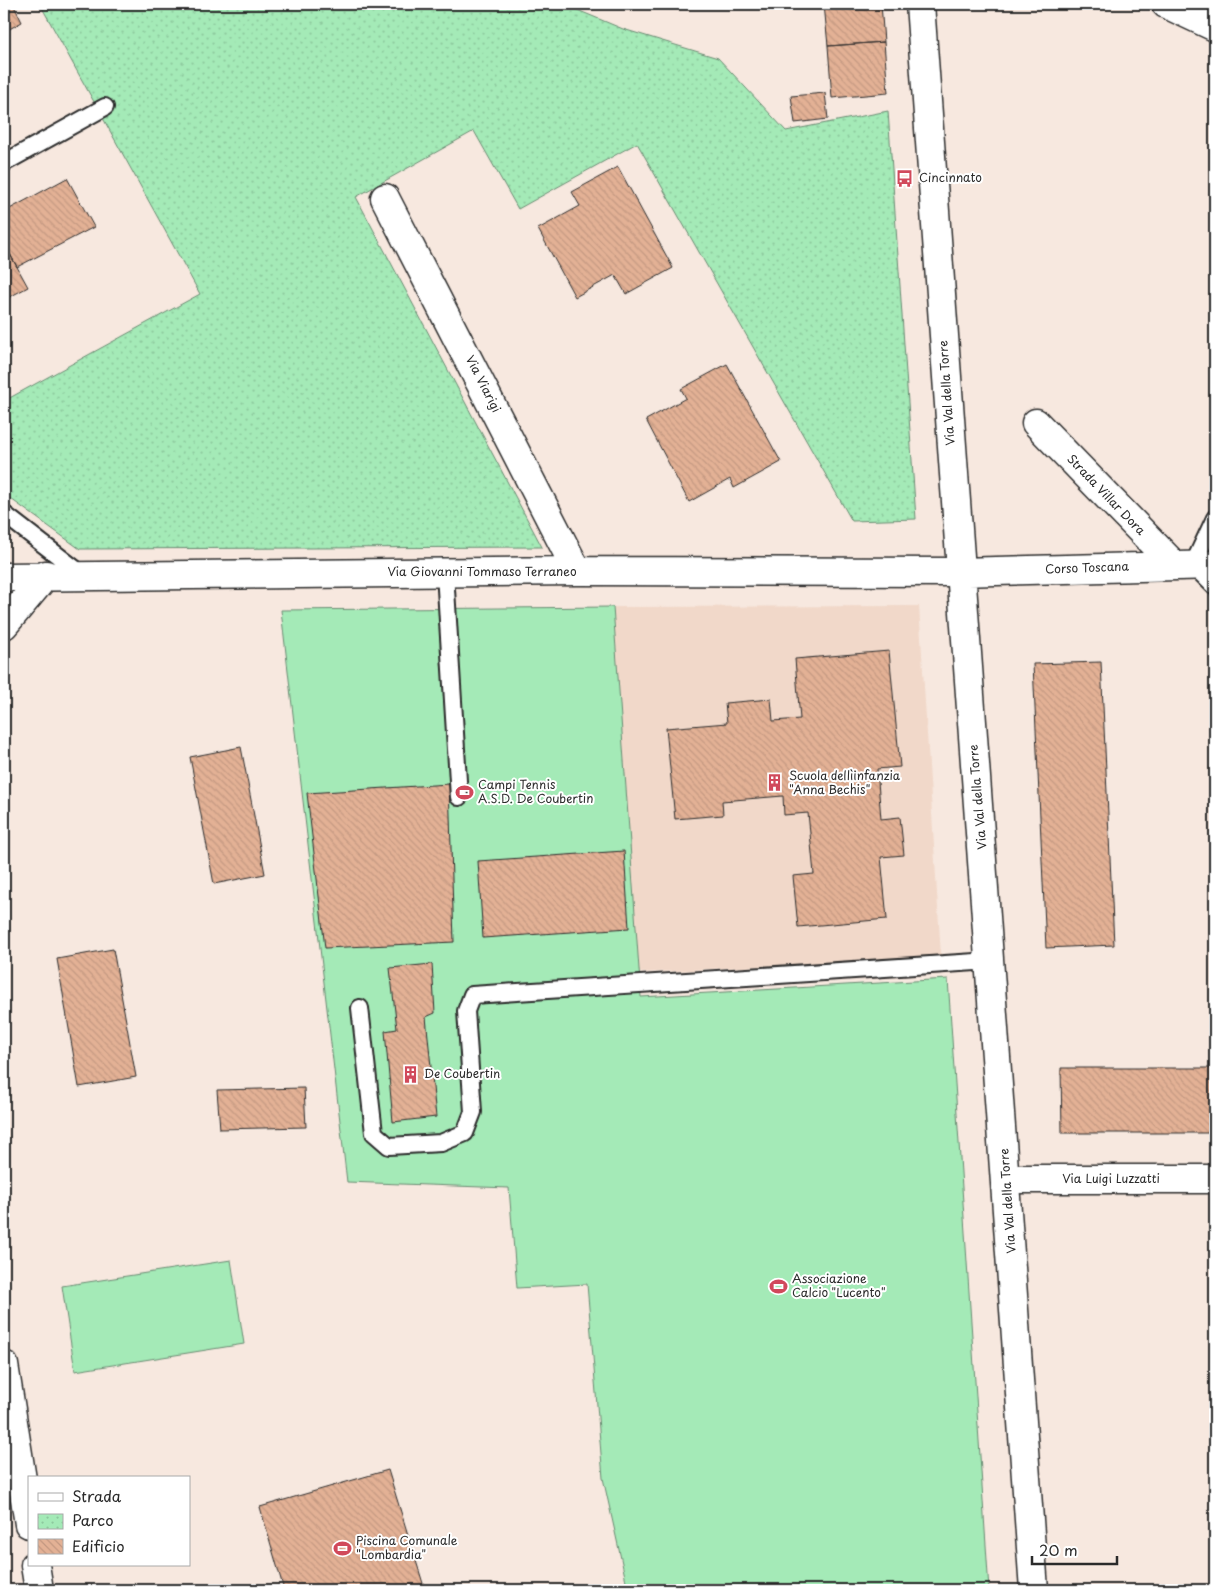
<svg xmlns="http://www.w3.org/2000/svg" width="1219" height="1594" viewBox="0 0 1219 1594" font-family="'Playpen Sans',sans-serif">
<style>
.built{fill:#f1d8c9}
.grass{fill:#a4eab7;stroke:#688a71}
.park{fill:url(#park-dots);stroke:#688a71}
.building{fill:url(#building-back-hatch);stroke:#2b2b2b}
.lines{fill:none;stroke-linecap:round;stroke-linejoin:round}
.lane-casing{stroke:#2b2b2b;stroke-width:20}
.street-casing{stroke:#2b2b2b;stroke-width:31}
.secondary-casing{stroke:#2b2b2b;stroke-width:31}
.lane{stroke:#fff;stroke-width:16}
.street{stroke:#fff;stroke-width:28}
.secondary{stroke:#fff;stroke-width:28}
.labels{text-anchor:middle;stroke-width:4;stroke-linejoin:round;paint-order:stroke}
.poi-label{font-size:12px;fill:#2b2b2b;stroke:#fff;text-anchor:start}
.street-label{font-size:12px;fill:#2b2b2b;stroke:#fff}
</style>
<defs>
<pattern id="park-dots" width="8" height="8" patternUnits="userSpaceOnUse" patternTransform="scale(1.25)"><rect width="8" height="8" fill="#a4eab7"/><path d="M2 2h.1M6 6h.1" fill="none" stroke="#8dc99e" stroke-width="1.8" stroke-linecap="round"/></pattern>
<pattern id="building-back-hatch" width="6" height="6" patternUnits="userSpaceOnUse" patternTransform="scale(1.25)"><rect width="6" height="6" fill="#e3b195"/><path d="M-1 5l2 2M0 0l6 6M5-1l2 2" fill="none" stroke="#c39881"/></pattern>
</defs>
<rect width="100%" height="100%" fill="#f7e8df"/>
<filter id="ink" filterUnits="userSpaceOnUse"><feTurbulence type="fractalNoise" baseFrequency=".02" numOctaves="2"/><feDisplacementMap in="SourceGraphic" scale="10" xChannelSelector="R" yChannelSelector="G"/><feConvolveMatrix kernelMatrix="1 2 1 2 8 2 1 2 1" color-interpolation-filters="sRGB"/></filter>
<g filter="url(#ink)">
<path class="built" d="M919,606L941,956L638,973L613,607Z"/>
<path class="grass" d="M613,607L641,997L948,979L989,1590H628L603,1478L587,1284L517,1288L509,1188L347,1182L281,610Z
M231,1260L244,1344L75,1371L62,1286Z"/>
<path class="park" d="M40,4H563L623,29L718,58L786,131L888,111L916,519L852,521L637,143L518,209L474,131L356,197L542,547L80,549L4,494V401L200,294Z"/>
<path class="building" d="M4,4H13L22,22L4,32Z
M824,4H881L884,42L828,46Z
M884,42L888,93L832,98L828,46Z
M825,93L828,119L795,123L791,96Z
M618,167L673,268L626,294L615,275L575,297L538,229L580,206L572,192Z
M67,178L94,227L17,267L4,243V212Z
M4,243L28,287L4,300Z
M727,364L781,462L734,488L730,479L689,502L646,420L686,398L681,389Z
M889,651L900,767L877,769L881,819L900,817L904,855L881,857L887,919L798,927L793,876L814,874L808,813L784,815L783,796L722,801L723,815L675,819L666,728L727,723L725,703L771,699L773,721L800,719L795,659Z
M1101,662L1114,945L1046,948L1033,664Z
M241,747L265,874L214,884L190,757Z
M449,784L454,942L325,948L307,793Z
M624,851L629,928L483,938L478,861Z
M113,949L136,1077L79,1087L57,959Z
M432,964L435,1013L426,1017L436,1117L393,1122L385,1031L397,1029L390,968Z
M1061,1068H1215V1133H1062Z
M304,1088L306,1127L220,1129L217,1090Z
M388,1470L425,1590H284L260,1507Z"/>
<g class="lines">
<defs>
<path id="lane" d="M4,163L105,107
M4,514L83,575
M1215,518L1193,565L1215,587
M445,573L459,797
M360,1008L374,1133L389,1146L441,1143L465,1133L473,1112L466,1011L472,995L991,961"/>
<path id="street" d="M920,4C957,533 998,1061 1034,1590
M1166,4L1215,27
M385,198L577,571
M1036,423L1175,566
M4,577L577,571L959,572L1215,565
M4,625L46,575
M1006,1179H1215"/>
<path id="secondary" d="M4,1365L29,1524
M35,1565L39,1590"/>
</defs>
<use href="#lane" class="lane-casing"/>
<use href="#street" class="street-casing"/>
<use href="#secondary" class="secondary-casing"/>
<use href="#lane" class="lane"/>
<use href="#street" class="street"/>
<use href="#secondary" class="secondary"/>
</g>
</g>
<defs>
<symbol id="bus-bare" viewBox="-9 -9 18 18"><path d="M-5-6H5V4H4V6H2V4H-2V6H-4V4H-5ZM-3.5-4V0h7V-4ZM-3.5 1.2v1.5H-2V1.2ZM2 1.2v1.5H3.5V1.2Z" fill="#d1495b" stroke="#fff" stroke-width="2.5" paint-order="stroke"/></symbol>
<symbol id="building-bare" viewBox="-9 -9 18 18"><path d="M-4-6H4V6H1V3H-1V6H-4ZM-2.5-4.3h1.7v1.8h-1.7ZM.8-4.3h1.7v1.8H.8ZM-2.5-1h1.7V.8h-1.7ZM.8-1h1.7V.8H.8Z" fill="#d1495b" stroke="#fff" stroke-width="2.5" paint-order="stroke"/></symbol>
<symbol id="stadium-bare" viewBox="-9 -9 18 18"><path d="M0-5a6.5 5 0 1 0 0 10a6.5 5 0 1 0 0-10ZM-3.5-1.8h7v3.6h-7Z" fill="#d1495b" stroke="#fff" stroke-width="2.5" paint-order="stroke"/></symbol>
</defs>
<g fill-rule="evenodd">
<use href="#bus-bare" x="892" y="166" width="25" height="25"/>
<use href="#building-bare" x="762" y="770" width="25" height="25"/>
<use href="#stadium-bare" x="452" y="780" width="25" height="25"/>
<use href="#building-bare" x="398" y="1062" width="25" height="25"/>
<use href="#stadium-bare" x="766" y="1274" width="25" height="25"/>
<use href="#stadium-bare" x="330" y="1536" width="25" height="25"/>
</g>
<g class="labels">
<g class="poi-label">
<text x="919" y="182">Cincinnato</text>
<text x="789" y="780">Scuola dellìinfanzia<tspan x="789" dy="14">"Anna Bechis"</tspan></text>
<text x="478" y="789">Campi Tennis<tspan x="478" dy="14">A.S.D. De Coubertin</tspan></text>
<text x="424" y="1078">De Coubertin</text>
<text x="792" y="1283">Associazione<tspan x="792" dy="14">Calcio "Lucento"</tspan></text>
<text x="356" y="1545">Piscina Comunale<tspan x="356" dy="14">"Lombardia"</tspan></text>
</g>
<g class="street-label">
<text transform="translate(483 384) rotate(63)" y="4">Via Viarigi</text>
<text transform="translate(947 393) rotate(-94)" y="4">Via Val della Torre</text>
<text transform="translate(1106 495) rotate(46)" y="4">Strada Villar Dora</text>
<text transform="translate(1087 568) rotate(-2)" y="4">Corso Toscana</text>
<text x="482" y="576">Via Giovanni Tommaso Terraneo</text>
<text transform="translate(978 797) rotate(-95)" y="4">Via Val della Torre</text>
<text x="1111" y="1183">Via Luigi Luzzatti</text>
<text transform="translate(1008 1201) rotate(-94)" y="4">Via Val della Torre</text>
</g>
</g>
<rect width="1219" height="1594" fill="none" stroke="#fff" stroke-width="20"/>
<rect x="10" y="10" width="1199" height="1574" fill="none" stroke="#2b2b2b" stroke-width="2" filter="url(#ink)"/>
<rect x="28" y="1476" width="162" height="90" fill="#ffffff" stroke="#aaaaaa"/>
<rect x="38" y="1493" width="25" height="8" fill="#ffffff" stroke="#aaaaaa"/>
<text x="72" y="1502" font-size="15" fill="#2b2b2b">Strada</text>
<rect x="38" y="1514" width="25" height="15" fill="url(#park-dots)" stroke="#aaaaaa"/>
<text x="72" y="1526" font-size="15" fill="#2b2b2b">Parco</text>
<rect x="38" y="1539" width="25" height="15" fill="url(#building-back-hatch)" stroke="#aaaaaa"/>
<text x="72" y="1552" font-size="15" fill="#2b2b2b">Edificio</text>
<path d="M1032 1556v8h85v-8" fill="none" stroke="#2b2b2b" stroke-width="2.5"/>
<text x="1039" y="1556" font-size="15" fill="#2b2b2b" stroke="#ffffff" stroke-width="4" paint-order="stroke">20 m</text>
</svg>
